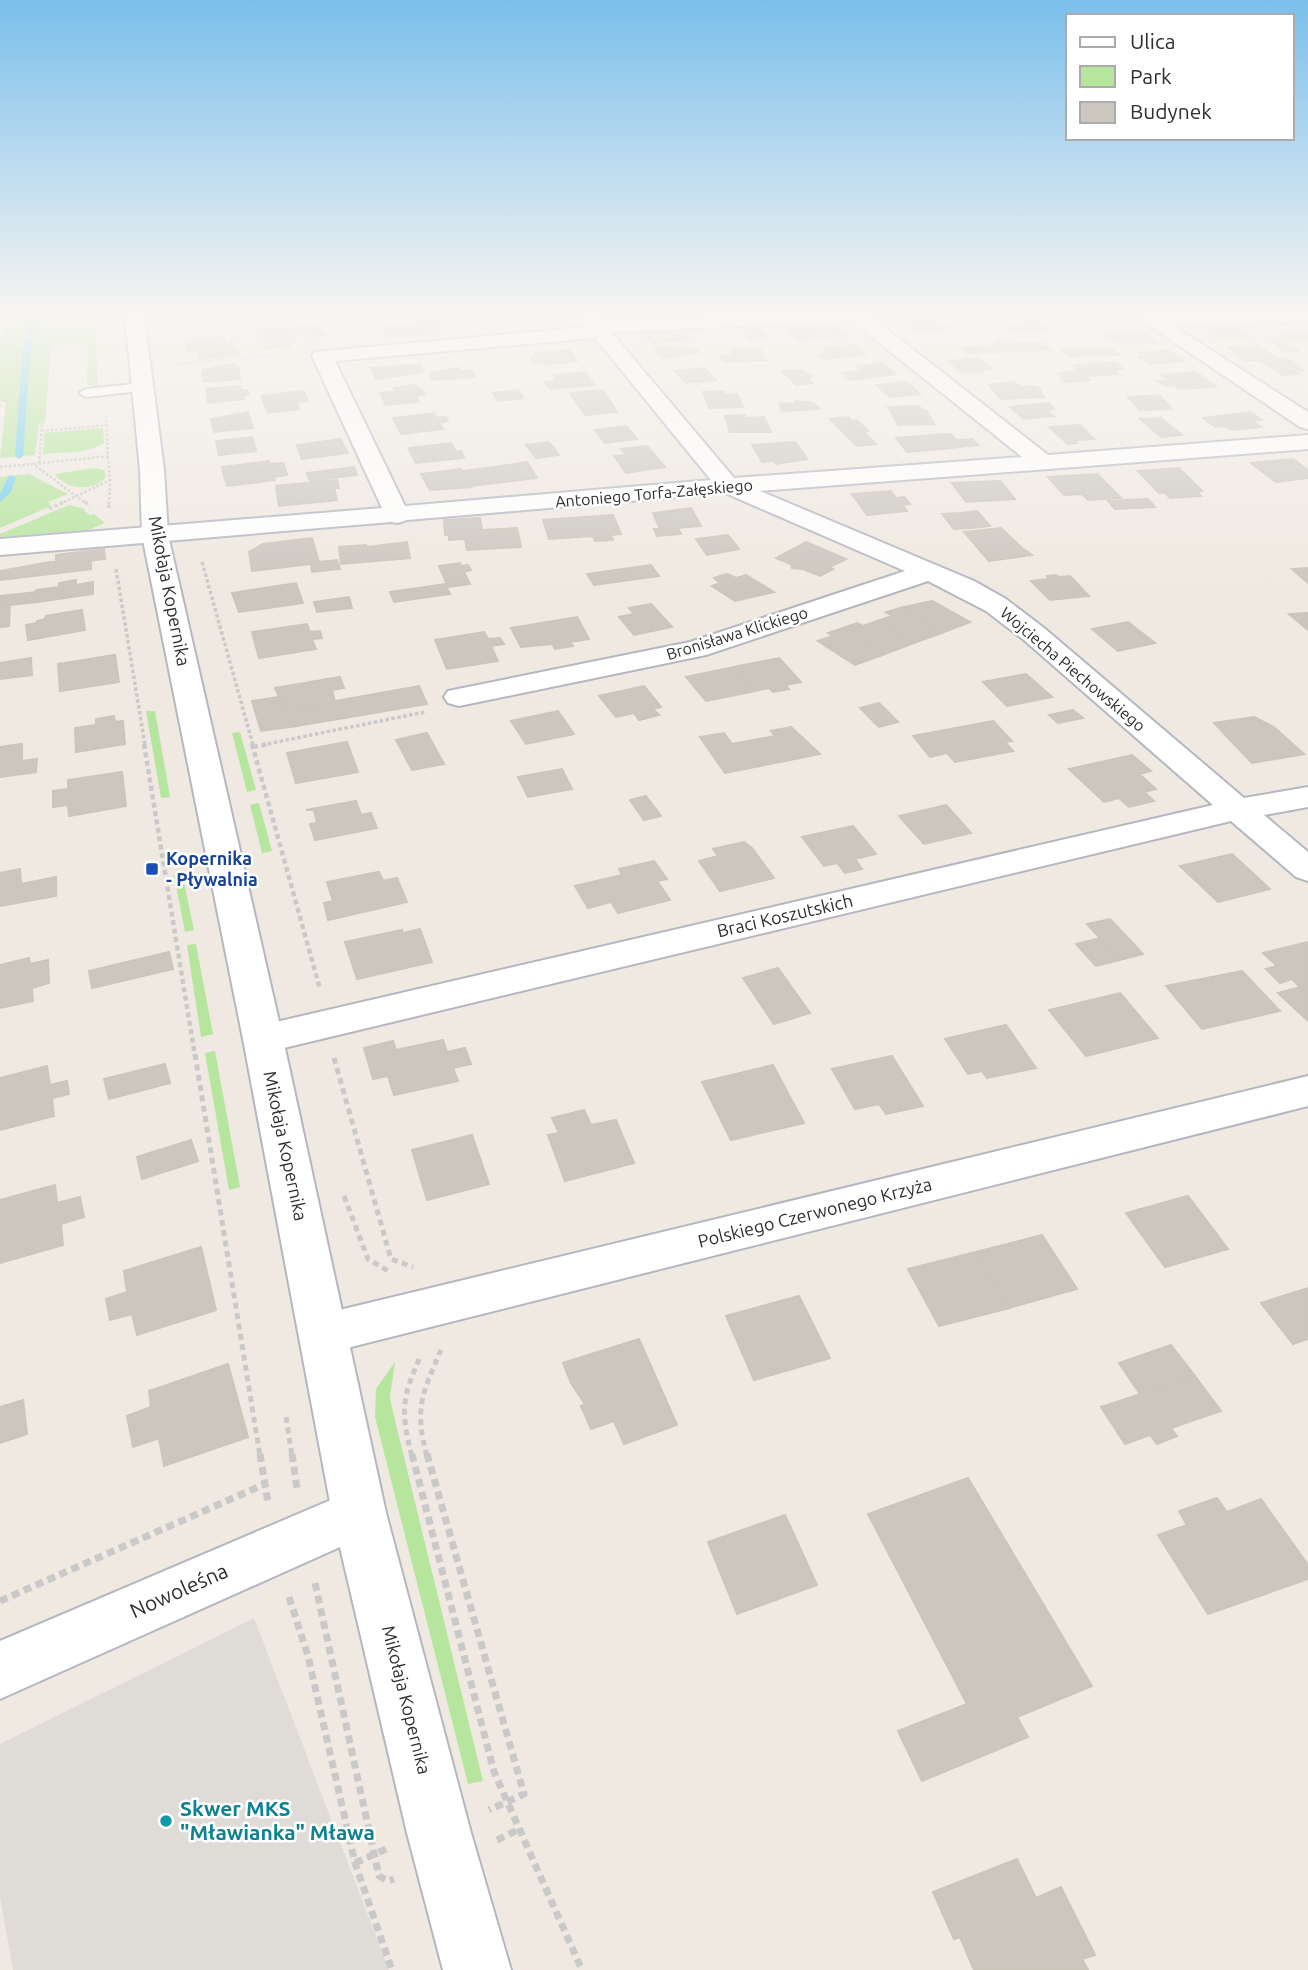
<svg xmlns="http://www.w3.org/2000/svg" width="1308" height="1970" viewBox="0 0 1308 1970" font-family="Ubuntu,sans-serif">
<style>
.green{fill:#b6e59e}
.plaza{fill:#dfdcd8}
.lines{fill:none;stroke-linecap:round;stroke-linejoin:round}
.stream{fill:#75cff0;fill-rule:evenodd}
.building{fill:#cbc7bf;stroke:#cbc5ba;stroke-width:2}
.service-casing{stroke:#b4b7c1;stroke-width:4}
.minor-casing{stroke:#b4b7c1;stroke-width:4}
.tertiary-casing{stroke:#b4b7c1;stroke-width:4}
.path-far4{stroke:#c9c9c9;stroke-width:2.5;stroke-dasharray:2.5 2;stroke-linecap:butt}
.path-far3{stroke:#c9c9c9;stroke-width:3.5;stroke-dasharray:3.5 2.5;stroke-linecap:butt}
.path-far2{stroke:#c9c9c9;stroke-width:4.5;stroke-dasharray:5 3.5;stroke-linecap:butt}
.path-far1{stroke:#c9c9c9;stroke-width:5;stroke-dasharray:6 4.5;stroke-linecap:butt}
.path{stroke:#c9c9c9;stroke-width:7;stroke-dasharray:8 5;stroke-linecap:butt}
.service{fill:#fff;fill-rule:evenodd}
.minor{fill:#fff;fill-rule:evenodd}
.tertiary{fill:#fff;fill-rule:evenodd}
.transit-dot{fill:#1a4fb4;stroke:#fff;stroke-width:2.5}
.culture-dot{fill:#0f9aa8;stroke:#fff;stroke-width:2.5}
.labels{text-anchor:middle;stroke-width:5;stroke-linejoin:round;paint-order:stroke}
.far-street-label{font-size:16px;fill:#2e2e2e;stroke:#fff}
.street-label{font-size:18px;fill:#2e2e2e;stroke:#fff}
.transit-label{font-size:18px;font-weight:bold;fill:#164399;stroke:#fff;text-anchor:start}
.near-street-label{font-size:21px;fill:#2e2e2e;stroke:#fff}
.near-culture-label{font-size:21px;font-weight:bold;fill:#0d838f;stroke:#fff;text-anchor:start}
</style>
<rect width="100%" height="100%" fill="#efe9e1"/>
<path class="green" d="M5,315H94L98,386L87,385L88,343L51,346L45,423L39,424L35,455L0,458L6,402L0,401V346Z
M103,428L104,443C87,454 63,452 43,454L44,433Z
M94,468L104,470L106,477C94,492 65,490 55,474Z
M29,474L68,494L48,502L51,506L0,528V477Z
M69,505L85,509L83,510L90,515L94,514L105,523L88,530L0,537V534Z
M146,711H155L170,797L161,798Z
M240,732L256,790L247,792L232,733Z
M259,803L272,851L262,853L250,805Z
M182,873L194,930L185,932L174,875Z
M196,944L213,1034L201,1037L187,945Z
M215,1051L240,1187L229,1190L205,1053Z
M395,1362L390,1397L392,1408L483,1781L468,1784L375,1417L376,1389Z"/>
<path class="plaza" d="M254,1618L389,1970H13L0,1897V1744Z"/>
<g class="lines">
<path class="stream" d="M31,315H37L30,356L23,456L19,459L15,456L22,356Z
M9,475L16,477L11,492L0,502V494Z"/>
</g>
<path class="building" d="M257,315H286V321H292V323L256,325V320H249V317Z
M496,315H527L531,320L503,323Z
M1101,315L1113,324L1084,326L1074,316Z
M357,316L361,323L324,325L323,320Z
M442,320L446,326L436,327L438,333L424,335L386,337L381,326Z
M936,320L941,325H948L952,329L915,331L907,322Z
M1036,321L1042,326L1052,330L1032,332L1021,323Z
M1021,323L1032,332H1010L1005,328L1013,327L1008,324Z
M321,325L325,335L307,337L306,332L294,333L295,340H289L290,346L265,348V335L258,336L257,330Z
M838,325L850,335L798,340L787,330Z
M1238,327L1251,337L1217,339L1203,328Z
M762,328L767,337L750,339L741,330Z
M672,330L677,335L684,334L689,339L653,343L643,333Z
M1144,333L1156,342L1125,344L1119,339L1109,340L1104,335Z
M1308,334V340H1286L1279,335Z
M224,337L225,343L232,342L233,347H236L238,355L200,359L199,351L188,352L186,341Z
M1007,341L1009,344L1043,343L1050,350L966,353L962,348L992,347L990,345L999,344L997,342Z
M1272,341H1286L1299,351L1285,352Z
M684,345L689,350L696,349L700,352L663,359L653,348Z
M854,345L865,355L823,359L818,354L829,353L823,348Z
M1258,345L1277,359L1245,361L1228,347Z
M1111,348L1119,355L1068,356L1062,350Z
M760,349L766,360L724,362L721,356H734L731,350Z
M569,350L577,361L544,365L542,362L534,363L531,358L539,357L536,353Z
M1168,350L1184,361L1150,364L1137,357H1144L1139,353Z
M979,358L992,369L979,370L982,372H962L949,361Z
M1288,359L1303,370H1294L1300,374L1283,375L1258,360Z
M1116,362L1123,369L1080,371L1073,365Z
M883,363L896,374L850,380L842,373L861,371L856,366Z
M234,364L238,367L240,379L204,382L202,370Z
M419,364L424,372L376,379L371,368Z
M459,368L460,371L473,370L476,377L432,380L429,373Z
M704,368L716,380L686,383L675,371Z
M1113,369L1118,374L1085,376L1080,371Z
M800,370L812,376L807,377L813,383L796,385L782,371Z
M1080,371L1089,380L1066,382L1057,373Z
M585,372L595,385L550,389L545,382L556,381L553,375Z
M1196,372L1216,387L1179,389L1174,385L1165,386L1158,381H1168L1161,375Z
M906,382L920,394L890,397L876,385Z
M1011,382L1021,386L1038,387L1044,397L1001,399L989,385Z
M415,385L426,394L415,396L419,402L386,405L380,393L396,392L394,388Z
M240,386L241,390H247L249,395H243L244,399L208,403L206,389Z
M518,390L523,398L498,401L493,393Z
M603,390L617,412L585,415L570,393Z
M303,391L308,401L265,406L261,396Z
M724,391L725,395L737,394L743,407L709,408L703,392Z
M1159,395L1172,409L1140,410L1128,397Z
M795,401L813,403L820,409L782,411L779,404L796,403Z
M296,402L299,409L268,413L265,406Z
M1048,403L1054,409L1045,410L1054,416L1024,419L1010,407Z
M919,406L922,410H926L934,424L898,425L888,407Z
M248,412L253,428L214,432L211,419Z
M1250,412L1262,420L1252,421L1261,427L1231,430L1226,426L1216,427L1203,418Z
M434,413L437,418L446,417L448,421L439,423L443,429L401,434L393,418Z
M745,415L746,418L764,417L771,432H730L725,416Z
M848,417L853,421H858L868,431L843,432L830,419Z
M1161,418L1182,435L1161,437L1140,419Z
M1080,425L1094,439L1074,440L1077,443L1068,444L1049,427Z
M626,426L637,439L605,443L595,430Z
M843,432H864L876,444L857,446Z
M951,434L956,440L972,439L978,445L941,449L929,435Z
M929,435L941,449L907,452L896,438Z
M252,437L256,451L219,455L216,441Z
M340,439L344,446L299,451L297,445Z
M549,442L559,455L536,458L526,445Z
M795,442L801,450L757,453L752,445Z
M451,443L456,452L461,451L464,458L416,463L408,448Z
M344,446L348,453L302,459L299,451Z
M647,446L665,467L626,473L614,456L627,455L621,449Z
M801,450L807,459L776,464L774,461L762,462L757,453Z
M1293,459L1308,470V478L1276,482L1251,463Z
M269,461L270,464L283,463L285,468L224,476L222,467Z
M527,462L537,478L504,482L495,467Z
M354,467L357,475L310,481L307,473Z
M495,467L504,482L471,486L462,471Z
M285,468L287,475L274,477L275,480L227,486L224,476Z
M1179,468L1202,491H1196L1201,496L1170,498L1165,493H1159L1138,471Z
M461,469L471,487L430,490L421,474Z
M1097,474L1121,498L1088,500L1082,494L1064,495L1048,477Z
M337,480L339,488H334L337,500L279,506L276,486Z
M1000,481L1015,499L966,502L952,483Z
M891,491L896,498L904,497L910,504L902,505L907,511L867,515L852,494Z
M1148,499L1155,507L1115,509L1108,501Z
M691,508L701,526L678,528L681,534L657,536L654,529H660L653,513Z
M977,511L990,526L972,528L960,513Z
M960,513L972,528L954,529L942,514Z
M613,515L621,534L611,535L613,540L595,541L593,536L549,539L543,520Z
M480,518L482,530L517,528L521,547L467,550L465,539L449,540V535H445L444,520Z
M1001,528L1022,548L1032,555L989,561L964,532Z
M728,535L739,549L707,555L696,539Z
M312,538L319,562L337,560L340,569L312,572L311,564L252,571L249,552L263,544Z
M407,542L410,558L341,564L339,547L366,545L367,547Z
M806,542L846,559L829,567L833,569L820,576L803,569L792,568L791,564L776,558Z
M104,549L105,559L56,565V555Z
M56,561V565L91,561V569L0,580V571Z
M460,563L461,566L468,565L471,570L464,572L470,584L448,587L439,566Z
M651,565L659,576L594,585L587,574Z
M1308,568V583L1292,569Z
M727,574L736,578L746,575L774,592L735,601L712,586L720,583L714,578Z
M1056,575L1059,577L1070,576L1089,596L1050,600L1031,581L1049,579L1047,576Z
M76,580V585L93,582V594L37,602L36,590L59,587V583Z
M296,583L303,603L239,612L232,593Z
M445,584L450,594L394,602L390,592Z
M36,592L37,602L0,606V596Z
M349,597L352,608L317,612L314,602Z
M932,601L970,622L942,633L900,608Z
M651,604L672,627L634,635L619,617L634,614L629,608Z
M10,605L9,626L0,627V606Z
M900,608L942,633L914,643L877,621L892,616L886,612Z
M82,610L85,630L28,640L26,625L37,623V621L45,619L46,616Z
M1308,613V630L1289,614Z
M577,617L589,639L570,642L573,646L555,649L552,644L521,647L511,628Z
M877,621L914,643L885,654L843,628L857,623L863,626Z
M1128,622L1155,643L1118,651L1092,629Z
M307,624L310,632L320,631L322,638L312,639L316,649L259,658L252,632Z
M843,628L885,654L855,665L818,641L833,636L828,633Z
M484,632L488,639L500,638L504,644L491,646L498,661L447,669L435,640Z
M115,655L119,682L60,691L58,664Z
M31,658L32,675L0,679V663Z
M779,658L801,682L785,685L789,689L773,692L769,688L755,691L734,667Z
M734,667L755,691L706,701L686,677Z
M1026,674L1052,697L1007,706L983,682Z
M340,677L344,688L332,690L335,702L285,710L275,688Z
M419,686L427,704L290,727L285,710Z
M644,686L661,707L653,709L659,715L639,720L634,713L616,717L599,696Z
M278,697L282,699L290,727L261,731L252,701Z
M879,703L898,722L879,727L860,708Z
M1073,710L1083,718L1058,723L1049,715Z
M558,711L574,734L526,744L511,721Z
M114,716L115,722L123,721L125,744L76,752L75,728L96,725V719Z
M1254,717L1274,727L1304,754L1252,763L1214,723Z
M993,721L1012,741L1005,742L1013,751L955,762L947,753L930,757L913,736Z
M791,727L820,754L725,773L700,737L724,733L732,744L775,736L771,731Z
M427,733L444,764L412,770L396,740Z
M347,742L358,772L296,783L287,753Z
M22,744V761L37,759L36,772L0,777V747Z
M1132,755L1151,771L1139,774L1156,789L1144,792L1154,801L1129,807L1119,798L1104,802L1069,769Z
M562,769L572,789L528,797L518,777Z
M122,772L126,806L69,816L68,805L53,807V791L68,789V780Z
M646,796L661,816L644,820L630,800Z
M356,801L361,815L371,813L377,828L315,840L310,824L317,823L314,810H306Z
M946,805L971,833L924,844L899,816Z
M853,826L876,854L855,859L862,869L845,873L837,863L824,866L802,837Z
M744,842L752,848L774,878L720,891L699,861L718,856L713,849Z
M1232,854L1270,889L1218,902L1180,866Z
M654,861L667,879L657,881L670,900L618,913L611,902L588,908L575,886L622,875L619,869Z
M20,869L21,884L56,877V896L0,906V873Z
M379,872L383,881L397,878L407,902L328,920L324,903L333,901L327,882Z
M1110,919L1143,954L1120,960L1087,924Z
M420,929L432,962L357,979L345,942L402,930L403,933Z
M1100,938L1120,960L1096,966L1076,944Z
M1308,942V991L1305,992L1292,979L1280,983L1266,969L1277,966L1263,953Z
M169,952L173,969L92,988L89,971Z
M29,958L30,964L48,960L49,983L32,988L33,1001L0,1008V965Z
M778,968L810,1013L774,1024L743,978Z
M1242,971L1280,1011L1202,1029L1166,986Z
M1300,987L1305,992L1308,991V1021L1278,993Z
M1120,993L1158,1038L1086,1056L1049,1010Z
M1006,1025L1036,1068L987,1078L982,1071L968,1074L945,1039Z
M443,1040L447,1052L465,1048L471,1064L453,1068L458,1081L394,1095L388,1076L373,1079L364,1048L393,1041L396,1050Z
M892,1056L923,1106L886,1114L879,1104L855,1109L832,1069Z
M165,1064L170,1083L109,1099L104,1079Z
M773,1065L804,1123L731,1140L702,1082Z
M47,1066L50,1085L67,1081L69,1094L52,1098L54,1116L0,1130V1078Z
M584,1110L591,1125L616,1120L634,1163L565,1181L548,1135L559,1133L552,1118Z
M472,1135L489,1184L427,1200L412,1150Z
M191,1140L198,1161L142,1179L137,1157Z
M55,1185L57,1203L80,1197L84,1217L61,1224L63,1245L0,1263V1200Z
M1188,1196L1228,1249L1165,1267L1126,1213Z
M1042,1235L1077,1289L1009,1308L976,1252Z
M201,1247L216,1310L137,1335L132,1314L110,1320L106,1299L127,1292L124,1271Z
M976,1252L1009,1308L939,1326L908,1269Z
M1308,1288V1339L1293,1344L1261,1303Z
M799,1296L830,1358L754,1380L726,1316Z
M639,1339L677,1425L624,1444L614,1421L591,1429L581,1406L585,1404L571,1383L563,1363Z
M1171,1345L1195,1376L1140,1394L1119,1363Z
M228,1364L248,1437L164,1466L159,1438L133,1447L127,1416L151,1407L149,1391Z
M1195,1376L1221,1411L1171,1428L1177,1436L1157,1444L1150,1435L1125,1444L1101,1407Z
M23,1400L27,1434L0,1443V1407Z
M968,1478L1092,1686L1017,1717L1028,1737L922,1781L898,1731L967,1704L868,1514Z
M1217,1498L1227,1512L1261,1499L1308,1565V1579L1208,1614L1158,1535L1187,1525L1179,1511Z
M785,1515L817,1585L737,1614L708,1542Z
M1017,1859L1036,1898L1061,1887L1095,1955L1082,1959L1088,1970H974L960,1937L954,1939L933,1892Z"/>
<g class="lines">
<defs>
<path id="service" d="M143,383L148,384L150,387L148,390L86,397L79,393L86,389Z"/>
<path id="minor" d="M577,315H596L601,321L730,315H869L1048,455L1308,435V449L760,491L974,581L1006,599L1044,628L1244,798L1308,787V807L1264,815L1308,852V881L1296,877L1231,821L263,1053L249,1049L243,1039L249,1029L263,1025L1213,805L1024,640L986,611L928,581L706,655L459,706L448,703L444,697L448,691L690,642L905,571L725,493L407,520L398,523L391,522L0,555V539L382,508L312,356L315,352L586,327ZM852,321L1022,457L734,478L611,332ZM595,338L711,480L405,506L335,361Z
M1134,315H1308V322L1173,326L1308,412V429L1300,427Z
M1308,1076V1106L323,1354L306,1348L299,1334L306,1320L323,1314Z
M359,1488L378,1496L386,1513L378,1530L0,1699V1641Z"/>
<path id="tertiary" d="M125,315H144L164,470L168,535L283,1039L386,1513L471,1833L511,1970H443L407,1833L332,1513L243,1039L142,535L140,470Z"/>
</defs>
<use href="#service" class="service-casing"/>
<use href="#minor" class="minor-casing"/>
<use href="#tertiary" class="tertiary-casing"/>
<path class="path-far4" d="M175,364L292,353
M0,404V409
M42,431L107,425
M39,463L42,424
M34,464L108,456L106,417
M0,467L33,464L87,504
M60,504L110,480L108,456
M109,504L110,480"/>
<path class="path-far3" d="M85,502L90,506
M109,508V502
M49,509L64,502
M202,562L253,745
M116,569L145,745
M262,745L425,712"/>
<path class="path-far2" d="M144,744L195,1056
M252,744L320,989
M253,747L270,744"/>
<path class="path-far1" d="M195,1054L260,1456
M334,1058L391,1259L413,1267
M344,1196L368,1259L390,1272
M286,1417L292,1456
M412,1456C400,1411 402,1397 421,1355
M427,1456C414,1408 422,1394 441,1350"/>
<path class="path" d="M260,1454L268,1503
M292,1454L297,1488
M412,1454L494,1772L582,1970
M427,1454L524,1794L489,1810
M315,1583L379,1876L388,1881L394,1879
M289,1597L308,1656L355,1863L392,1970
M0,1601L265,1484
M497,1840L520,1829
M355,1863L386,1849"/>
<use href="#service" class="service"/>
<use href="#minor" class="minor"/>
<use href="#tertiary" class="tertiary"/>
</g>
<linearGradient id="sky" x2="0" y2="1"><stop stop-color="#7abfeb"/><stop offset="0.53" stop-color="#f8f5f2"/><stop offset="1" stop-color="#f8f5f2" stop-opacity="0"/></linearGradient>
<rect width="1308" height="591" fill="url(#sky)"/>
<rect class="transit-dot" x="145" y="862" width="14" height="14" rx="3.5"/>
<circle class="culture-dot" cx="166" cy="1821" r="7"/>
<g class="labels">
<g class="far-street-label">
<text transform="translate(654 493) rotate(-5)" y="6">Antoniego Torfa-Załęskiego</text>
<text transform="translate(737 633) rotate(-17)" y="6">Bronisława Klickiego</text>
<text transform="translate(1073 669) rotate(40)" y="6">Wojciecha Piechowskiego</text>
</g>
<g class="street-label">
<text transform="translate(169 591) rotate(79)" y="6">Mikołaja Kopernika</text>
<text transform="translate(785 916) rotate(-13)" y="6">Braci Koszutskich</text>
<text transform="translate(285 1146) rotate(78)" y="6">Mikołaja Kopernika</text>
<text transform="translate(815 1213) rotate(-14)" y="6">Polskiego Czerwonego Krzyża</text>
<text transform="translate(406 1700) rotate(76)" y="6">Mikołaja Kopernika</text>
</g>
<g class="transit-label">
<text x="166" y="865">Kopernika<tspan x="166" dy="21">- Pływalnia</tspan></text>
</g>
<g class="near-street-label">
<text transform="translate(179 1591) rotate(-24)" y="7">Nowoleśna</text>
</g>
<g class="near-culture-label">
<text x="180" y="1816">Skwer MKS<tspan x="180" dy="24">"Mławianka" Mława</tspan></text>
</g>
</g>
<rect x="1066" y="14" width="228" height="126" fill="#ffffff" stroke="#ababab" stroke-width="2"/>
<rect x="1080" y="37" width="35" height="10" fill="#ffffff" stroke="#ababab" stroke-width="2"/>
<text x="1130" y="49" font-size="21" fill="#2e2e2e">Ulica</text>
<rect x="1080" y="66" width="35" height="21" fill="#b6e59e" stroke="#ababab" stroke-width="2"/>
<text x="1130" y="84" font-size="21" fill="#2e2e2e">Park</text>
<rect x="1080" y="102" width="35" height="21" fill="#cbc7bf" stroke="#ababab" stroke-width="2"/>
<text x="1130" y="119" font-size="21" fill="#2e2e2e">Budynek</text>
</svg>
